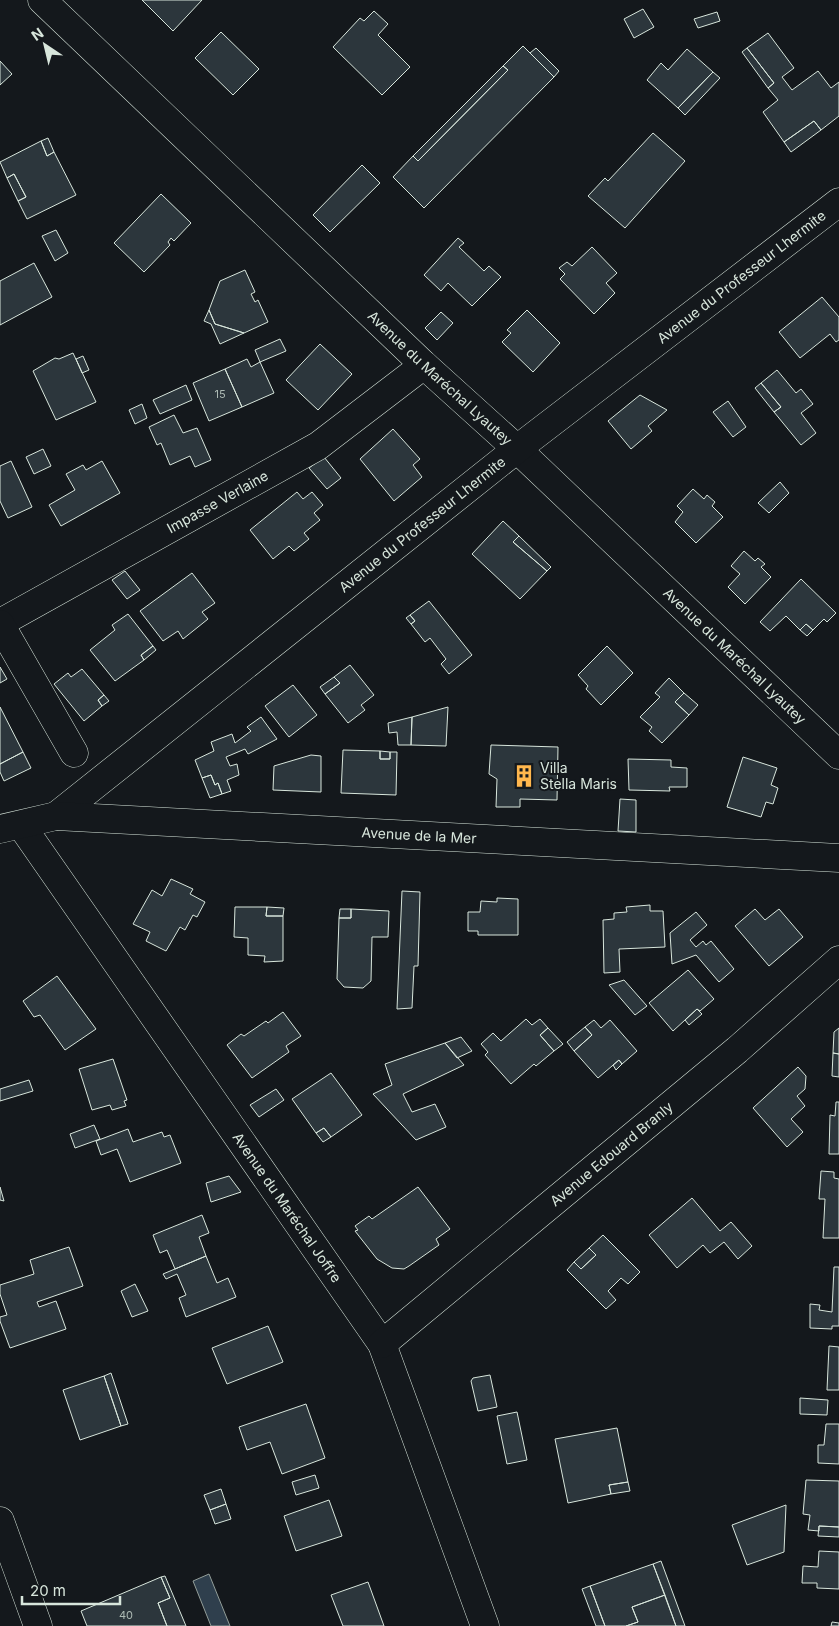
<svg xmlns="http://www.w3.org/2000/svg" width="839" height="1626" viewBox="0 0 839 1626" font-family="Inter,sans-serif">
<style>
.water{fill:#2f3f4d;stroke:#939e99}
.building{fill:#2c363c;stroke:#d8e6dc}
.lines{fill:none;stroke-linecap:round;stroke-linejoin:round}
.minor-casing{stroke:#d8e6dc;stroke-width:29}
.minor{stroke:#14181c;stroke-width:28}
.labels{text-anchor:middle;stroke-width:4;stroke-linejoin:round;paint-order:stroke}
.number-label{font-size:11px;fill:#adbab4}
.street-label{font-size:14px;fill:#d8e6dc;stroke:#14181c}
.poi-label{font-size:14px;fill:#d8e6dc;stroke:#14181c;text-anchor:start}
</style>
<rect width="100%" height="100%" fill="#14181c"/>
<path class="water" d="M209,1574L230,1626H211L193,1581Z"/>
<path class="building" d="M142,0H202L173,31Z
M643,9L654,27L634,38L624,19Z
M374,11L388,24L378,35L410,67L382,95L333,47L360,18L364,21Z
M717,12L720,21L698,28L694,19Z
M221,32L259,69L233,95L195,58Z
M768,33L794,68L782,77L792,90L818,71L831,88L839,82V116L821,130L814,121L784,142L763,112L778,100L768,88L774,83L747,48Z
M523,46L554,77L424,208L393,177L413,156L418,161L508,70L503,66Z
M536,48L559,71L554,77L530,53Z
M747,48L774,83L768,88L742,52Z
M687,49L713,72L678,108L647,80L661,63L668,70Z
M0,61L12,74L0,85Z
M503,66L508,70L418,161L413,156Z
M713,72L720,78L685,115L678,108Z
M814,121L821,130L791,152L784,142Z
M653,133L685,161L625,228L588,196L605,178L608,181Z
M48,138L54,152L47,156L41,141Z
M41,141L47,156L54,152L76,195L27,219L18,201L26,197L14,174L7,178L0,162Z
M362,165L380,183L330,232L313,215Z
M14,174L26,197L18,201L7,178Z
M161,194L191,223L174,241L171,238L168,242L170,245L144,272L114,243Z
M56,230L68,253L55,261L42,236Z
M458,238L464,243L459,247L484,271L489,266L501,277L472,306L448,283L441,291L424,275Z
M592,247L617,273L606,283L615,293L594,314L560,279L565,274L559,268L567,262L572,266Z
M34,263L52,297L0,325V281Z
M245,270L255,292L251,294L255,302L258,300L268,322L244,333L215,324L209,310L220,281Z
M822,297L839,317V340L836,342L830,334L800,358L779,332Z
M209,310L215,324L244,333L220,344L211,324L204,321Z
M527,310L560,343L533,372L502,342L511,333L507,330Z
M441,312L453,323L437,340L425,328Z
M280,339L286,351L260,362L255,350Z
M320,344L352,374L318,410L286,380Z
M73,353L96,402L56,420L33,371L55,358L59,359Z
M83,356L89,370L82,373L76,359Z
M247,359L251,367L260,362L274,393L242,407L225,369Z
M225,369L242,407L209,421L193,383Z
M777,370L796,393L801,389L813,404L801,413L816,433L801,445L774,412L781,407L761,383Z
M761,383L781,407L774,412L755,388Z
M186,385L192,400L160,414L153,400Z
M640,395L667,410L648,426L652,431L631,449L608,421Z
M728,401L746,427L733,437L713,412Z
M142,404L147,418L135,424L129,410Z
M174,415L183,433L197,428L211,460L195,467L190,456L170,465L161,443L157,445L149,427Z
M393,429L420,459L413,465L422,477L394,501L360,459Z
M43,449L51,466L34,474L26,457Z
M324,457L341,478L327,489L309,468Z
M11,461L32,507L8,518L0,501V466Z
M102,461L120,493L61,526L49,505L75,490L66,474L83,465L86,470Z
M780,482L789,493L769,513L758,503Z
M693,489L704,499L707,495L715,502L712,506L723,517L696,543L675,522L683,512L677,506Z
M297,492L303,499L312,492L323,505L314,513L320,520L304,533L309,539L294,551L289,546L273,559L250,530Z
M503,521L519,536L513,542L547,571L520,599L472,554Z
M519,536L551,567L547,571L513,542Z
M744,551L755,561L758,558L765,564L761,567L771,577L745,604L728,587L740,574L731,566Z
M125,571L140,590L127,599L112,580Z
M192,573L215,603L202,612L208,619L183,639L178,631L163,641L140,611Z
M801,579L836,613L827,622L824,619L813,630L806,624L800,630L786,616L770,631L760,622Z
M429,601L472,655L449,674L441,664L446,659L430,638L425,642L411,624L415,621L410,615Z
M128,614L153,646L141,655L144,660L115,681L90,650L115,630L112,625Z
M410,615L415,621L411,624L406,618Z
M806,624L813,630L807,636L800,630Z
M153,646L156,650L144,660L141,655Z
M607,646L633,673L601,705L586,689L588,686L578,675Z
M350,665L374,695L361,705L365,710L348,723L325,694L340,683L334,677Z
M0,667L7,679L0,683Z
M82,669L104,695L98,700L102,706L84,721L54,684L68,673L71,677Z
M334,677L340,683L325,694L320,687Z
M669,678L684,693L675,702L689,715L662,743L649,731L652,727L640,717L660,697L655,693Z
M293,685L317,715L289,737L265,706Z
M684,693L698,705L689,715L675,702Z
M104,695L109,701L102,706L98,700Z
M0,707L23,752L0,764Z
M448,707L446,746L411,745L412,717Z
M261,717L277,739L248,754L245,749L226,757L230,766L237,764L239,775L227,780L231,791L222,794L218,783L215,785L211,775L202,778L195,760L214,751L211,742L232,734L235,743L251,731L247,727Z
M412,717L411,745H398L397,732L389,733L388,723Z
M491,745L558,747L557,800L520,799V807H496L497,779L489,774Z
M343,750L380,751V759H390V752H397L396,795L341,793Z
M380,751L390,752V759H380Z
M23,752L31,768L4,781L0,772V764Z
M311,755L321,756V792L273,790L274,766Z
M743,757L777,768L771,785L778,788L773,804L766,802L761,817L727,807Z
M628,759L671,760V767L687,768V787H669L670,791L629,790Z
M211,775L215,785L218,783L222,794L210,798L202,778Z
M620,799L636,800V832L618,831Z
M171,879L193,889L190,894L205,902L197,917L193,915L185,930L180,927L166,951L146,941L150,932L133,924L152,890L162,896Z
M402,891L420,892L418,966H414L412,1008L397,1009Z
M497,898L518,899V935H478V931H468V912H480L481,901L497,902Z
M650,905V911H663L665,947L619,949L620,972L604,973L603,920L614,919V913L627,912L626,907Z
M235,907H267L266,916H283V961L264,962L265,956L248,955V938L234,937Z
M267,907L284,908L283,916H266Z
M340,909H351V918H339Z
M351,909L389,911L388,937H372L371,981L363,988L344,987L337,979L339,918H351Z
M755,909L765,920L779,909L803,937L769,966L735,926Z
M696,912L707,925L690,940L696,947L703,941L706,945L711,941L734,969L719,982L696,955L672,964L670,933Z
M688,970L714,999L700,1011L697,1009L673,1031L649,1003Z
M57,976L96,1029L65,1050L40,1015L34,1017L23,1001Z
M624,980L647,1006L635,1015L609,985Z
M697,1009L702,1014L689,1025L685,1020Z
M283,1012L301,1036L286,1046L289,1052L252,1078L227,1045L241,1034L244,1036L266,1021L268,1023Z
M526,1019L532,1025L540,1019L548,1028L540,1035L554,1051L536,1066L534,1064L511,1084L485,1055L488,1052L481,1044L493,1033L501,1041Z
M594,1020L601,1028L610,1020L637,1051L622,1064L619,1060L598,1078L574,1051L592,1035L585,1027Z
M585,1027L592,1035L574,1051L567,1042Z
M548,1028L563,1044L554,1051L540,1035Z
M839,1028V1054L833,1053L834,1032Z
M461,1037L472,1051L457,1058L445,1043Z
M445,1043L464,1065L403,1094L412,1112L435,1104L446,1127L416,1140L373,1094L392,1085L385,1064Z
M833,1053L839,1054V1077L832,1076Z
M113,1059L127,1100L124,1101L126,1106L112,1110L110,1105L92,1110L79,1069Z
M619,1060L622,1064L616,1070L613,1065Z
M798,1067L806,1076L805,1089L797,1096L805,1106L791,1119L803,1132L787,1147L753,1108Z
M331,1073L362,1115L331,1137L324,1128L316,1133L292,1099Z
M29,1080L33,1091L0,1101V1089Z
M276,1089L284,1100L259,1117L250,1105Z
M836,1102H839V1154H829L830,1115L835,1116Z
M94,1125L100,1139L75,1148L70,1134Z
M324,1128L331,1137L323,1142L316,1133Z
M128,1129L133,1142L162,1132L164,1137L170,1135L181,1163L130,1182L117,1149L101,1155L96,1141Z
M821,1171L834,1172V1178L839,1179V1238H823L825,1199H819Z
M229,1176L241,1192L211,1202L206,1183Z
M0,1187L4,1201L0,1200Z
M418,1187L450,1229L436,1239L439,1245L409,1266L404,1269L392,1268L377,1259L355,1231L358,1230L355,1226L369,1216L372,1219Z
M692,1198L720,1231L731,1222L752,1246L738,1259L724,1242L710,1253L703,1245L677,1268L649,1235Z
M202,1215L209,1233L199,1237L206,1256L175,1269L167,1250L160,1253L153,1235Z
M603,1235L640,1272L628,1284L621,1278L608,1291L616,1300L606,1309L567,1270L574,1262L581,1269L596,1255L589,1248Z
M69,1247L83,1286L37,1302L39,1307L56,1301L66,1329L10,1348L0,1321V1317L7,1315L0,1294V1285L34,1274L30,1260Z
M589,1248L596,1255L581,1269L574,1262Z
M206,1256L217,1283L228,1278L236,1297L186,1317L179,1298L186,1295L177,1274L166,1279L163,1274Z
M834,1267H839V1326H832V1329L810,1328V1304L820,1305L819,1310L832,1312Z
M135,1284L148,1311L132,1317L121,1291Z
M268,1326L283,1362L227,1384L212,1348Z
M829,1346L839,1347V1390H827Z
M111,1373L128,1424L121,1426L104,1376Z
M490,1375L497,1407L478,1411L471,1381L473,1378Z
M104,1376L121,1426L80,1440L63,1390Z
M800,1398L828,1400L827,1415L800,1414Z
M306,1404L325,1458L282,1474L270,1442L247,1450L239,1427Z
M517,1412L527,1460L507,1464L497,1416Z
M826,1424H839V1464L818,1463V1445H824Z
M617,1428L628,1482L609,1485L611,1494L568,1503L555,1439Z
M315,1475L319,1488L296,1495L292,1482Z
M806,1480L839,1481V1527L819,1526V1531L808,1530L810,1515L803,1514Z
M628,1482L630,1491L611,1494L609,1485Z
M221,1489L226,1504L210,1510L204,1495Z
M329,1500L342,1536L296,1551L284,1516Z
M226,1504L231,1519L215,1524L210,1510Z
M786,1505L784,1552L747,1565L732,1525Z
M819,1526L839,1527V1537L818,1536Z
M819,1551L839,1552V1589L817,1588V1583H802L803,1566L818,1567Z
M661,1561L685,1626H676L653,1564Z
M653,1564L665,1595L632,1607L638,1622L626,1626H605L590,1586Z
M165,1576L186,1626H167L158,1603L170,1598L161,1577Z
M161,1577L170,1598L158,1603L167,1626H87L81,1611Z
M368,1582L384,1626H343L331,1595Z
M590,1586L605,1626H596L582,1589Z
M665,1595L676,1626H626L638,1622L632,1607Z
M832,1622L839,1623V1626H831Z"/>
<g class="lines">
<defs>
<g id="minor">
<path id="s1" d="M42,0L424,365L517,449L839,755"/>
<path id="s2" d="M0,623L318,446L424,365"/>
<path d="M0,624L74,753"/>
<path id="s3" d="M56,816L517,449L839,202"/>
<path id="s4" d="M21,825L382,1344L485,1626"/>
<path id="s5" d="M0,829L56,816L839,858"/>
<path id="s6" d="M382,1344L737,1050L839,960"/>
<path d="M0,1521L38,1626"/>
</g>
</defs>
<use href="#minor" class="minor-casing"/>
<use href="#minor" class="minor"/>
</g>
<defs>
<symbol id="building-bare" viewBox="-9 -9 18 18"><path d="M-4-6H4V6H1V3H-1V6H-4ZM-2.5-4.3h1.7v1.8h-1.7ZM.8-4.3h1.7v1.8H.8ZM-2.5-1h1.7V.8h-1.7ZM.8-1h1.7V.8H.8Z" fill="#ffb74d" stroke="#14181c" stroke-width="2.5" paint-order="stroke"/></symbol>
</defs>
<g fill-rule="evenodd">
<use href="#building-bare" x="508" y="760" width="32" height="32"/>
</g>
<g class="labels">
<g class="number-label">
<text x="220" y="398">15</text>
<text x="126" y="1619">40</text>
</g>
<g class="street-label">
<text dy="5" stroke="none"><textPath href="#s3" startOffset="872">Avenue du Professeur Lhermite</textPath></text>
<text dy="5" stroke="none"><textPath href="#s1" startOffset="549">Avenue du Maréchal Lyautey</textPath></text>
<text dy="5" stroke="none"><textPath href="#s2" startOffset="249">Impasse Verlaine</textPath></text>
<text dy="5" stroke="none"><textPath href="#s3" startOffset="468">Avenue du Professeur Lhermite</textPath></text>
<text dy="5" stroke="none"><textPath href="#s1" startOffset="954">Avenue du Maréchal Lyautey</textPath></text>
<text dy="5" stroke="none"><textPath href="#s5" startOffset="421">Avenue de la Mer</textPath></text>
<text dy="5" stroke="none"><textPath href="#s6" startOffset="298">Avenue Edouard Branly</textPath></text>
<text dy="5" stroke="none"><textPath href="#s4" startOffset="466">Avenue du Maréchal Joffre</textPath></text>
</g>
<g class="poi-label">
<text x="540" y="773">Villa<tspan x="540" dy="16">Stella Maris</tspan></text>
</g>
</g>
<g transform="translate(45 45) rotate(325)" stroke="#14181c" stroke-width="4" paint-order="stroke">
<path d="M0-4L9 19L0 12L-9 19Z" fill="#d8e6dc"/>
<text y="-8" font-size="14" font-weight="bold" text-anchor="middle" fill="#d8e6dc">N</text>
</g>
<path d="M22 1596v8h98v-8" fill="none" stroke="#d8e6dc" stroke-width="2.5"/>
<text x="30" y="1596" font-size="15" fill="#d8e6dc" stroke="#14181c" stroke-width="4" paint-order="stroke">20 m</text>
</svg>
